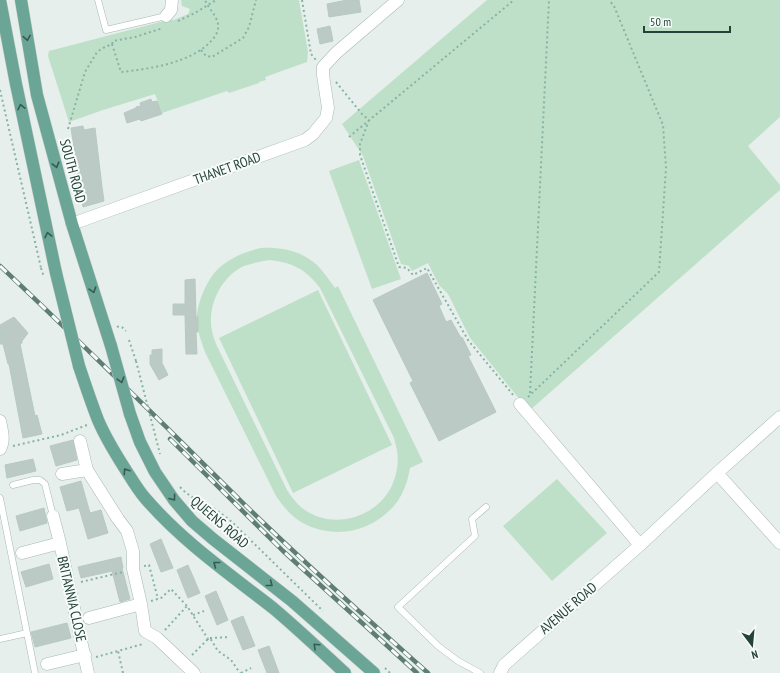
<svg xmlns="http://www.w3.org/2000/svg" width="780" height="673" viewBox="0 0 780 673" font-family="'PT Sans Narrow',sans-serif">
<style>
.green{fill:#bfe0c8;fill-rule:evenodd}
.building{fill:#bbcac4;stroke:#b8c9c2}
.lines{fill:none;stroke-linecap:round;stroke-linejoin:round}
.lane-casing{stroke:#a8b8b2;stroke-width:7}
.street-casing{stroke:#a8b8b2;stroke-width:13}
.primary-casing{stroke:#c2cac8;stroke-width:13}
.path{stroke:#86b3a5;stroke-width:2;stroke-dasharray:2 3;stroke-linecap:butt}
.lane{stroke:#fff;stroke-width:6}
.street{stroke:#fff;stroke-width:12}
.primary{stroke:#6aa596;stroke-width:12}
.rail-casing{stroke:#5f7d75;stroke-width:4.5}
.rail{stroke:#f7fbf9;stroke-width:3;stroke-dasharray:9;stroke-linecap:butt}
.primary-bridge-casing{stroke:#c2cac8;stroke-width:13;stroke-linecap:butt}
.path-bridge{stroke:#86b3a5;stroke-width:2;stroke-dasharray:2 3;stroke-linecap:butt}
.primary-bridge{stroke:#6aa596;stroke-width:12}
.oneway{stroke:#365b51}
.labels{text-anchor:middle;stroke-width:4;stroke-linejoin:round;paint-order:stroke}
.street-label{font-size:14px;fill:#24423a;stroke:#f7fbf9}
</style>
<rect width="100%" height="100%" fill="#e6efeb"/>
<path class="green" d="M181,0H299L308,52L307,62L265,77L266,80L259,82V83L229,93L227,91L162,113L155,94L103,110L69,122L48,56L49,51L164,21L166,19L174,20L188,14L190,9L182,6Z
M487,0H780V117L748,146L780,185V190L529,411L470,338L448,294L439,285L428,263L412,271L409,266L401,264L363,156L342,124Z
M359,160L401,279L372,289L329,171Z
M261,248C281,247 302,251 317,265C324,272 329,280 335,288L338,286L423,462L410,468C408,480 404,492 397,502C374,532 334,541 301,522C291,516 283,506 276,496L205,352C201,340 196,328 197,315C199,298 209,274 224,264C235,256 247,251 261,248ZM269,260C291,262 306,269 320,288L394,438C395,442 396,446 397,450C399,461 397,473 393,483C380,515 338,530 308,512C299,507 293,499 287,490L217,346C214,339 211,330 211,322C210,300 224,275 244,266C252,263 260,262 269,260Z
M318,290L392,445L293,493L219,338Z
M557,479L607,533L552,581L503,526Z"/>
<path class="building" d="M347,0H359L361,12L329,17L327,4Z
M330,26L333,41L320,44L317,29Z
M151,99L152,102L157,101L162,114L141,121L140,119L127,123L124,113L136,108V107L141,106L140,103Z
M83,126L84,130L95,128L102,187L104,201L83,207L71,128Z
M427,273L442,304L439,306L446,322L451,320L461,338L462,337L471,355L468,356L496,412L439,441L410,383L413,381L373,300Z
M195,279L196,317H198V332H196L197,354H186L185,315H173V304H185V280Z
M14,317L28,333L22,341V343L20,344L35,416L37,415L42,434L23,438L9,364H8L3,344H0V325Z
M162,349V363L168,375L159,380L150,364V355H152V350Z
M73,440L77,460L56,466L50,446Z
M33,459L36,471L7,478L5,465Z
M81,481L90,513L101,510L108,533L88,539L79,508L67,511L60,487Z
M44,508L47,523L20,531L16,516Z
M161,539L173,568L161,572L150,544Z
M121,557L123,568H122L130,599L120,602L112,571L81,578L78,567Z
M49,564L53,579L26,587L21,572Z
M188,565L200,593L188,598L177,570Z
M216,591L228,620L217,625L205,596Z
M243,616L255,646L243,650L231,621Z
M67,623L71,638L35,647L31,632Z
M269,646L279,673H267L258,650Z"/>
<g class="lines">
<defs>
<path id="lane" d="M98,0L106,30L166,16
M13,485L33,480H40L45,484L53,516
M0,498L35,673
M0,639L27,633
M480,673L458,661L438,646L398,607L475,536L472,519L486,507"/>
<path id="street" d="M166,16L171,10L172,0
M72,224L305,140L313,134L326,118L328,108L323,75V67L336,53L398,0
M520,404L640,545
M0,421C2,431 5,440 0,449
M80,441L87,470
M717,473L780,543
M62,474L87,470L118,519L127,531L133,551V569L141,604L145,631L157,638L194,673
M53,516L60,543L88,673
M22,553L60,543
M89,618L141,604
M47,664L85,655
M500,673L504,665L640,545L717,473L780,417"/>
<path id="primary" d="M0,0L16,84L56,273
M21,0L37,95L72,224L111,346
M79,366C85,384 91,402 98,420C106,439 118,458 129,475C134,483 139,491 145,498C182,541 228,573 273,608C298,629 321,651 345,673
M130,414L140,442L155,472L174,500L192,521L213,539L292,601L374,673"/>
</defs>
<use href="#lane" class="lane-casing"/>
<use href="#street" class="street-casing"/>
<use href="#primary" class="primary-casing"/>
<path class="path" d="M302,0L311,54L316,60
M178,21L195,13L216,0
M112,44L121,72C149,69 192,63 212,40C216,36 219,30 218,24C217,16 208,8 205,0
M201,50L206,56L212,57L243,38L249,27L256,0
M336,82L362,114L369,120
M0,90L41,268
M369,120L360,144V155L399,267L407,268L413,275L427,268L468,340L514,396
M68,129L85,72L97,52L103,48L112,44L113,41L135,37L163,28
M349,137L514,0
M117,327C121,325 123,328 126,331
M129,340L136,361
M530,393L549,0
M528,397L659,272L666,168L663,125L614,6L609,0
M13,446L61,435L87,425
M180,487C191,499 203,502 216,510C222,514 227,518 232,522L323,611
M144,566L149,565L158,599
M81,582L123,572
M151,601L161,598L171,589L187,606L208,639L210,638L218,651L231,660L240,673
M193,615L204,611
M165,630L187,606
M210,638L230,637
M192,655L208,639
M96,657L118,651
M385,668L390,673
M123,673L118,651L143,644
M241,673L251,668"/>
<use href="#lane" class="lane"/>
<use href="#street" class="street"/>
<use href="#primary" class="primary"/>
<defs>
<path id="rail" d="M0,266C82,343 161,422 241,501C301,560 365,617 428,673
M170,439L283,551L417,673"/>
</defs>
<use href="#rail" class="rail-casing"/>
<use href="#rail" class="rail"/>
<defs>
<path id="primary-bridge" d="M56,273L79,366
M111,346L130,414"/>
</defs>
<use href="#primary-bridge" class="primary-bridge-casing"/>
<path class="path-bridge" d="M41,268L44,277
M136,361L160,454"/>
<use href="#primary-bridge" class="primary-bridge"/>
</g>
<defs><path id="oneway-chevron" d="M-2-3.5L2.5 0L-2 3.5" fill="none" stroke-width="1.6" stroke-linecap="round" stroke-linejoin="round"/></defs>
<g class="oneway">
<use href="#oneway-chevron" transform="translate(27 38) rotate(80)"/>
<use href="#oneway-chevron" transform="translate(21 107) rotate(-102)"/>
<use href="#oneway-chevron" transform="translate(56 165) rotate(75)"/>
<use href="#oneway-chevron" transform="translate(48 235) rotate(-102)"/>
<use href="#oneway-chevron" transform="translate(93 290) rotate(72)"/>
<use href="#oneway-chevron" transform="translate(121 380) rotate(74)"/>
<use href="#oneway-chevron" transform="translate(126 471) rotate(-124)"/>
<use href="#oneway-chevron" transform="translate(173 498) rotate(53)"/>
<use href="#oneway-chevron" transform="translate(216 564) rotate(-142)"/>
<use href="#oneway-chevron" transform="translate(270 584) rotate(38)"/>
<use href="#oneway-chevron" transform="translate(316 646) rotate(-137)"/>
</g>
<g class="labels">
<g class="street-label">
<text transform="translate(227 168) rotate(-20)" y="5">THANET ROAD</text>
<text transform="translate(73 171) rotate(75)" y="5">SOUTH ROAD</text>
<text transform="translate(220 522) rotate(41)" y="5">QUEENS ROAD</text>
<text transform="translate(72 599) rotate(77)" y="5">BRITANNIA CLOSE</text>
<text transform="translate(568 608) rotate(-41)" y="5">AVENUE ROAD</text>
</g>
</g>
<g transform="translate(752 645) rotate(164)" stroke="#f7fbf9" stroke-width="3" paint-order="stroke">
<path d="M0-3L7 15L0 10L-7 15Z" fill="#24423a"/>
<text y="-6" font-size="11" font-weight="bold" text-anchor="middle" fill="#24423a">N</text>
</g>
<path d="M644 26v6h86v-6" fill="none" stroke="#24423a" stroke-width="2"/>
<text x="650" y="26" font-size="12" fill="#24423a" stroke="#f7fbf9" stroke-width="3" paint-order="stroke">50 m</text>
</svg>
